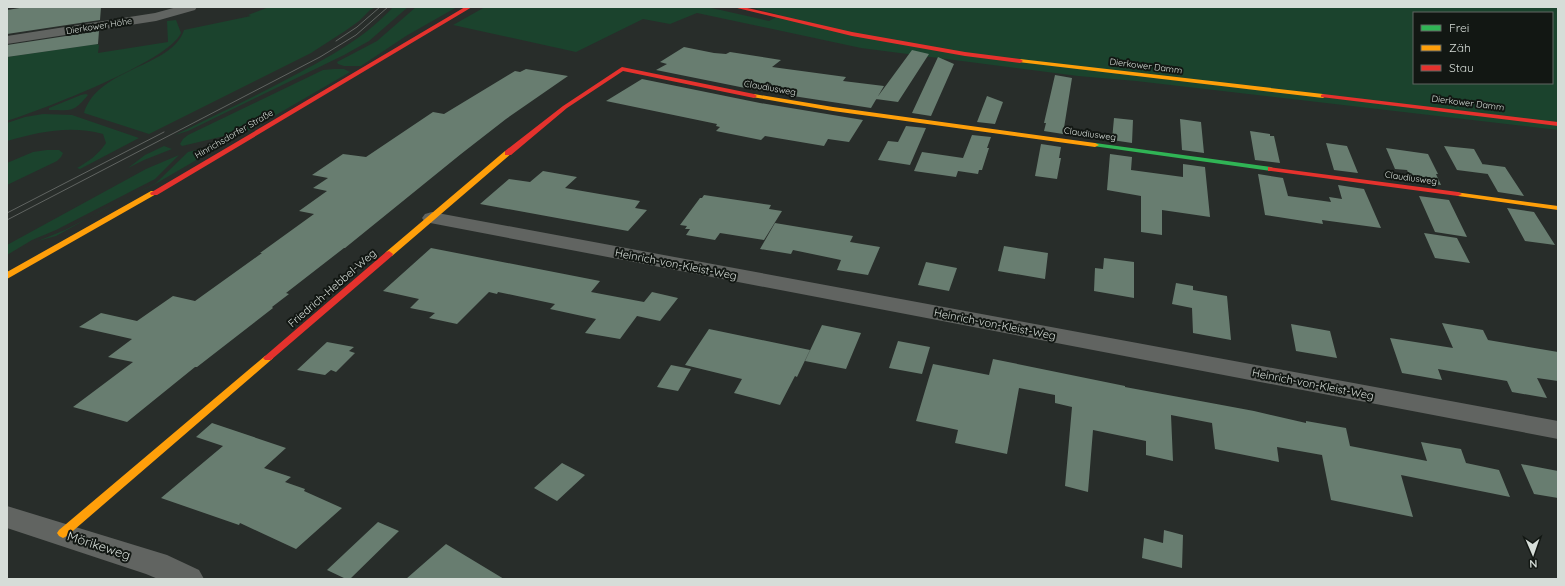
<svg xmlns="http://www.w3.org/2000/svg" width="1565" height="586" viewBox="0 0 1565 586" font-family="Quicksand,sans-serif">
<style>
.green{fill:#1b432d;fill-rule:evenodd}
.building{fill:#687d70}
.lines{fill:none;stroke-linecap:round;stroke-linejoin:round}
.street{fill:#616461;fill-rule:evenodd}
.fast{fill:#30b455;fill-rule:evenodd}
.slow{fill:#ff9f0a;fill-rule:evenodd}
.jam{fill:#e5322d;fill-rule:evenodd}
.tram{stroke:#606461;stroke-width:1}
.labels{text-anchor:middle;stroke-width:4;stroke-linejoin:round;paint-order:stroke}
.far-street-label{font-size:9px;fill:#d6ddd8;stroke:#121713}
.street-label{font-size:11px;fill:#d6ddd8;stroke:#121713}
.near-street-label{font-size:13px;fill:#d6ddd8;stroke:#121713}
</style>
<rect width="100%" height="100%" fill="#282d2a"/>
<path class="green" d="M269,7H376L370,10L359,21L345,31L311,53L149,134L84,113C98,67 172,68 184,30L251,16L248,15Z
M393,7H408L369,41L344,55L188,131L175,135C215,115 254,97 293,76C329,57 365,38 393,7Z
M416,7H457L406,36L361,66H344L338,64L337,62L377,41Z
M485,7H707L769,21L780,15L750,7H1558V130L1136,81L1078,76L861,48L697,13L670,24L643,19L576,52L453,25ZM1414,13H1552V83H1414Z
M176,20L181,33C168,62 41,110 7,121V57L96,44L99,45L98,53L168,42L167,21Z
M334,69H344L350,72L250,130L182,146L180,144L183,139L188,135L323,70Z
M86,94L88,95C73,113 72,110 49,110V108L81,95Z
M43,114L72,115L139,138L80,169L77,168C89,161 98,155 106,143L103,134C70,125 39,132 7,141V123L25,117Z
M216,145H222L157,183L101,211L56,236L38,241L65,230L156,183L188,152Z
M164,146L172,149L144,160L128,168L145,155Z
M47,150H59L63,153L61,157L57,161L7,185V163L33,152Z
M179,155L155,179L56,230L32,240L7,255V245L146,169Z"/>
<path class="building" d="M26,7H101L100,20L7,34V10Z
M99,31L98,44L7,57V45Z
M684,47L714,53L726,54L730,52L781,60L772,67L846,77L843,81L884,86L871,108L760,91L656,70L667,64L660,62Z
M912,50L929,54L898,102L876,99Z
M938,57L954,64L931,116L912,113Z
M526,69L568,76L506,119L461,154L345,248H344L286,293L289,294L272,307L273,308L197,367H195L127,422L73,407L133,362L108,357L132,339L79,327L101,313L137,321L173,296L195,301L262,253H260L314,214L299,211L327,191L313,188L328,178L312,175L343,154L366,157L433,112L444,114L515,71L520,72Z
M1055,75L1072,78L1063,134L1044,131L1046,123H1044Z
M642,79L760,103L863,120L849,142L828,139L824,146L765,136L761,140L716,131L720,127L716,126L717,124L606,101Z
M987,96L1003,102L995,124L977,122Z
M1114,118L1133,120L1132,143L1112,140Z
M1180,119L1201,122L1204,153L1182,150Z
M906,126L926,128L910,165L878,160L888,141L898,142Z
M1250,131L1270,134V136H1274L1280,163L1255,160Z
M972,135L991,137L987,148H989L982,170H979L978,174L958,171L956,177L914,171L922,152L963,158Z
M1326,143L1347,146L1358,173L1334,170Z
M1041,144L1061,147L1059,158H1061L1057,179L1035,176Z
M1444,146L1474,149L1488,174L1457,170Z
M1386,148L1428,154L1438,174H1436L1441,185L1412,181L1407,170L1395,169Z
M1110,154L1132,157L1131,170L1183,177V164L1205,167L1210,217L1162,210V235L1141,232V196L1107,190Z
M1482,164L1505,167L1524,196L1498,192Z
M543,171L577,177L565,188L640,201L635,208L647,210L628,231L480,204L509,179L530,182Z
M1258,174L1283,178L1288,196L1331,202L1329,197L1342,199L1338,185L1364,189L1381,228L1322,220L1323,224L1265,215Z
M704,195L771,205L769,209L782,211L764,240L720,233L715,240L686,235L690,229H685L687,226L680,225L700,198H702Z
M1419,196L1449,200L1467,237L1435,232Z
M1507,208L1534,212L1555,245L1525,241Z
M775,223L853,236L850,242L880,247L868,275L837,270L841,260L793,250L791,254L760,249Z
M1424,233L1457,238L1470,263L1435,258Z
M1004,246L1048,253L1045,279L998,271Z
M431,248L600,281L591,292L644,302L652,292L678,298L660,321L637,316L620,339L585,333L596,319L550,309L555,304L498,292L497,294L489,292L457,324L429,318L435,313L410,308L419,299L383,291Z
M1104,258L1134,262V298L1094,291L1095,268L1103,269Z
M926,262L957,268L949,291L918,285Z
M1176,283L1193,286V290L1227,296L1231,340L1193,333L1192,308L1172,304Z
M1442,323L1483,330L1488,340L1558,352V381L1537,378L1547,398L1512,392L1507,381L1438,369L1442,380L1402,373L1390,338L1453,348Z
M1291,324L1330,331L1337,358L1296,351Z
M822,325L861,333L846,369L805,361Z
M709,329L810,350L797,377L795,376L780,405L734,393L742,379L685,365Z
M898,341L930,347L922,374L889,368Z
M327,342L354,347L349,351L355,353L336,372L331,370L325,375L297,370Z
M993,359L1125,386V387L1254,411L1306,423V421L1346,428L1350,446L1427,461L1421,442L1461,449L1466,463L1499,470L1510,497L1401,475L1413,517L1331,500L1322,455L1277,447L1279,462L1215,449L1212,423L1171,415L1173,461L1146,455V441L1093,430L1088,492L1065,486L1072,407L1055,403V395L1019,388L1007,454L955,443L958,430L916,421L933,364L989,375Z
M671,365L691,369L678,391L657,387Z
M212,423L286,448L264,468L291,477L285,482L305,489L304,491L342,508L296,549L240,523L239,525L161,498L223,446L196,437Z
M562,463L585,475L557,501L534,488Z
M1521,464L1558,471V498L1534,494Z
M378,522L399,531L350,579H346L327,570Z
M1164,530L1183,535L1182,568L1142,558L1144,538L1163,543Z
M446,544L504,579H406Z"/>
<g class="lines">
<path class="street" d="M177,7H197L195,10L156,21L7,44V36L155,13Z
M432,212L1558,421V439L425,222L422,218L425,214Z
M7,506L167,555L199,570L204,579H158L146,574L7,528Z"/>
<path class="fast" d="M1095,143L1271,167L1275,169L1271,171L1093,146L1091,145Z"/>
<path class="slow" d="M1020,59L1323,94L1326,96L1323,98L1018,62V60Z
M754,94L833,107L1095,143L1099,145L1095,147L833,111L752,97V95Z
M505,151H508L512,153L392,256H386L385,254L386,252Z
M151,191H157L158,193L7,279V272Z
M1455,192L1558,206V210L1458,196L1454,194Z
M268,355L271,356L273,358L271,360L67,536L63,538L59,536L57,533L59,530L265,356Z"/>
<path class="jam" d="M465,7H472L157,195H151L150,193Z
M733,7H743L852,32L965,52L1020,59L1023,61L1020,63L965,56L852,36Z
M622,67L754,94L757,96L754,98L623,71L567,108L511,155H505V151L563,106Z
M1323,94L1558,122V126L1321,97V95Z
M1268,167L1458,192L1462,194L1458,196L1271,171H1268Z
M389,251L393,254L392,256L271,360H265L263,358L265,356L386,252Z"/>
<path class="tram" d="M336,41L357,27L380,7
M7,213L164,132
M7,220L320,57L356,35L388,7"/>
</g>
<g class="labels">
<g class="far-street-label">
<text transform="translate(99 26) rotate(-9)" y="3">Dierkower Höhe</text>
<text transform="translate(1146 66) rotate(7)" y="3">Dierkower Damm</text>
<text transform="translate(770 88) rotate(10)" y="3">Claudiusweg</text>
<text transform="translate(1468 103) rotate(7)" y="3">Dierkower Damm</text>
<text transform="translate(234 134) rotate(-30)" y="3">Hinrichsdorfer Straße</text>
<text transform="translate(1090 134) rotate(8)" y="3">Claudiusweg</text>
<text transform="translate(1411 178) rotate(8)" y="3">Claudiusweg</text>
</g>
<g class="street-label">
<text transform="translate(676 264) rotate(11)" y="4">Heinrich-von-Kleist-Weg</text>
<text transform="translate(332 288) rotate(-41)" y="4">Friedrich-Hebbel-Weg</text>
<text transform="translate(995 324) rotate(11)" y="4">Heinrich-von-Kleist-Weg</text>
<text transform="translate(1313 384) rotate(11)" y="4">Heinrich-von-Kleist-Weg</text>
</g>
<g class="near-street-label">
<text transform="translate(99 545) rotate(18)" y="5">Mörikeweg</text>
</g>
</g>
<rect width="1565" height="586" fill="none" stroke="#d6ddd8" stroke-width="16"/>
<rect x="1413" y="12" width="140" height="72" fill="#121713" stroke="#606662"/>
<rect x="1421" y="25" width="20" height="6" fill="#30b455" stroke="#606662"/>
<text x="1449" y="32" font-size="12" fill="#d6ddd8">Frei</text>
<rect x="1421" y="45" width="20" height="6" fill="#ff9f0a" stroke="#606662"/>
<text x="1449" y="52" font-size="12" fill="#d6ddd8">Zäh</text>
<rect x="1421" y="65" width="20" height="6" fill="#e5322d" stroke="#606662"/>
<text x="1449" y="72" font-size="12" fill="#d6ddd8">Stau</text>
<g transform="translate(1533 554) rotate(178)" stroke="#121713" stroke-width="3" paint-order="stroke">
<path d="M0-3L7 15L0 10L-7 15Z" fill="#d6ddd8"/>
<text y="-6" font-size="11" font-weight="bold" text-anchor="middle" fill="#d6ddd8">N</text>
</g>
</svg>
